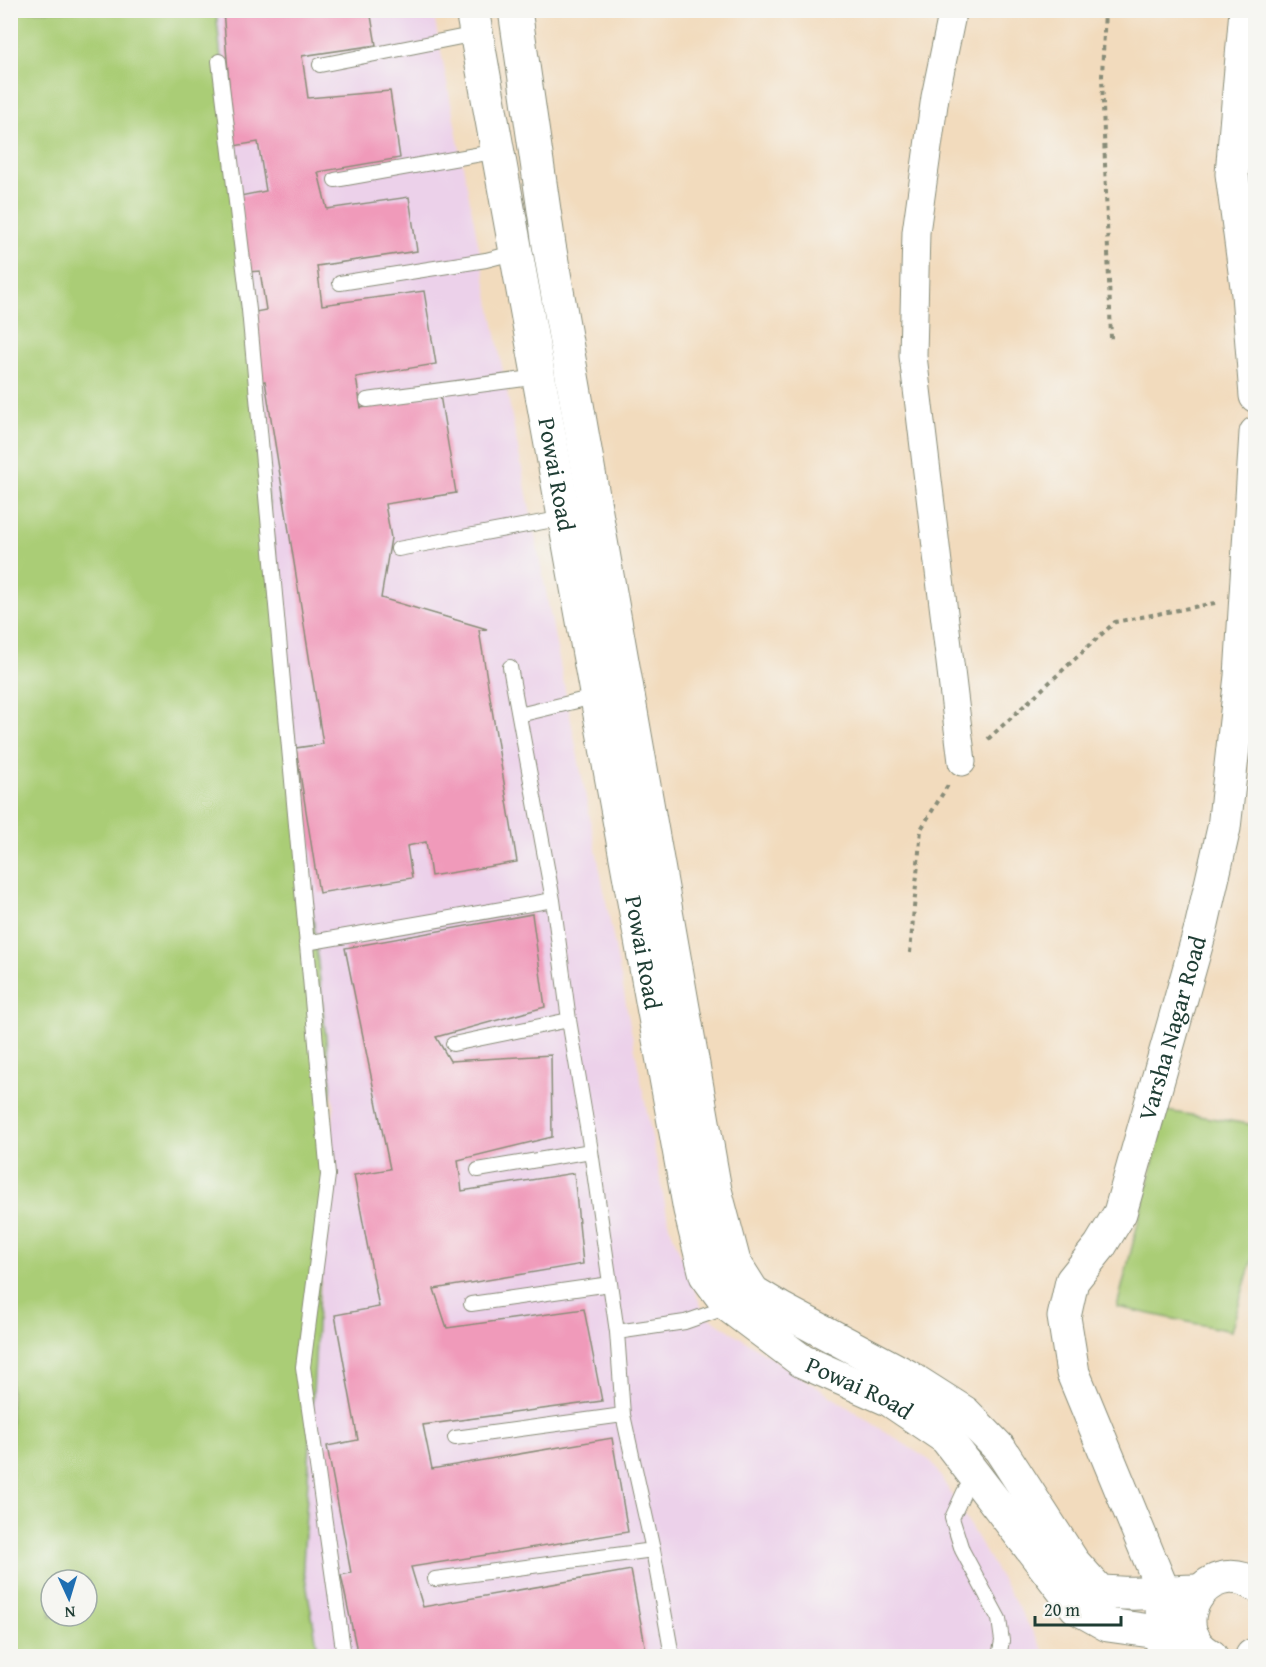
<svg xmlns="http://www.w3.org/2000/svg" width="1266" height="1667" viewBox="0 0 1266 1667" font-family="'Gentium Book Plus',serif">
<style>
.built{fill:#ecd1ea}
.green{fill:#aacd76;stroke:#648555;stroke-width:1.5;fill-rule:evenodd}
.building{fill:#f09aba}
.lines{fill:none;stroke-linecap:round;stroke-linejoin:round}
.lane-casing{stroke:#888c78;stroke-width:16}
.street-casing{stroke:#888c78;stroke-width:29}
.secondary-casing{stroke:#888c78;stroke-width:35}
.path{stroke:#888c78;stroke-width:4;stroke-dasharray:4.5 4.5;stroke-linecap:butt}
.lane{stroke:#fff;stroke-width:14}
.street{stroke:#fff;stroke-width:27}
.secondary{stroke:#fff;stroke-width:33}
.labels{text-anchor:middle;stroke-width:4.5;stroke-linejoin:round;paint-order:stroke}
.street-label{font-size:24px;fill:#1f3d34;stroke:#f6f6f2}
</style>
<rect width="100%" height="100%" fill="#f6f6f2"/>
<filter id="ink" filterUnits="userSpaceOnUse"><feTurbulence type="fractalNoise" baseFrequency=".0167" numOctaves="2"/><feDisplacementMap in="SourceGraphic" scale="12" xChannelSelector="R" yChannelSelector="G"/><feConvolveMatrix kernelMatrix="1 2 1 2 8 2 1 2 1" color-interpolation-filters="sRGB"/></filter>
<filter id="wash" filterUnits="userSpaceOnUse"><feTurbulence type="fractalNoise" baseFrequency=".008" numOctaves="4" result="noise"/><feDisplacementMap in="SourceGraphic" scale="24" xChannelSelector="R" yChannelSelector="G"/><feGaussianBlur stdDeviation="1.35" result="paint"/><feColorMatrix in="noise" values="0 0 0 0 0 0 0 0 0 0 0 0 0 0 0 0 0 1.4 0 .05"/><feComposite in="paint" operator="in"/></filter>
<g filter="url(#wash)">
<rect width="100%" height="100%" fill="#f2dbbd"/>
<path class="built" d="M179,11H433L669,1225L704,1314L932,1462L1047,1656H306L297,1609L334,1105Z"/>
<path class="green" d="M11,11H216L331,1085L303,1565L319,1656H11ZM51,1580H87V1616H51Z
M1166,1111L1255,1125V1249L1231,1331L1117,1307Z"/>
<g id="blocks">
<path class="building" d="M223,10H370L376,45L302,56L308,98L390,91L400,158L318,172L327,209L409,197L417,251L317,266L322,305L424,291L436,364L356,377L361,408L440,395L456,493L385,504L391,538L381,598L487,629L479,630L517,862L431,876L426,842L407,846L412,878L319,893L296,748L323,744L265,381L261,382L250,313L266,310L260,271L248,272L240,196L266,191L258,142L234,146Z
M532,914L545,1007L436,1037L450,1061L551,1055L552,1137L458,1160L462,1191L574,1173L583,1264L434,1289L447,1328L584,1309L602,1401L423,1425L432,1469L612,1438L628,1532L411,1567L423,1607L631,1570L647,1656H358L341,1575L351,1573L327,1446L358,1440L335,1315L379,1307L354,1175L390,1169L345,948Z"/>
</g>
</g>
<g filter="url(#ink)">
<use href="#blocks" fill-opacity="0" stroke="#888c78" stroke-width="1.5"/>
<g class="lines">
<defs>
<path id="lane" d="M219,61L249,310L328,1175L303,1367L344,1656
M320,65L476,34
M335,180L498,151
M340,283L486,260L517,252
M367,400L539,377
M398,549L564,518
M510,667L553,900L569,1020L591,1151L617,1332L623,1415L653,1550L672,1656
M519,715L598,696
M306,943L553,900
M453,1044L569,1020
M478,1170L591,1151
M471,1304L610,1284
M617,1332L685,1322L728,1307
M455,1438L623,1415
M975,1476L964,1492L952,1518L962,1550L999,1619L1002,1641L999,1656
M435,1579L653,1550"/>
<path id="street" d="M953,10L935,97L916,232L913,356L962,762
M1160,1632V1656"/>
<g id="secondary">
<path id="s1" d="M472,10L690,1210L706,1275L729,1306L802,1361L890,1400L946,1438L1076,1607L1108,1625L1193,1637"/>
<path d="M515,10L549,245L715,1190L734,1262L753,1292L781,1309L907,1376L965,1413L1000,1449L1073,1562L1099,1591C1133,1596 1167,1591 1200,1591"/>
<path d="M1246,10L1232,174L1248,294L1256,396"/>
<path id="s2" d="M1162,1610L1163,1591L1073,1373L1064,1317L1072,1281L1100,1246L1120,1213L1201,928L1224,828L1241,676L1256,433"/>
<path d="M1211,1656C1161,1629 1205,1553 1256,1585"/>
<path d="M1252,1656L1256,1654"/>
</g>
</defs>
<use href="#lane" class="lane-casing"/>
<use href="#street" class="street-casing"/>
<use href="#secondary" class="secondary-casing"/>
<path class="path" d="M1105,10L1102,76L1111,339
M988,739L1115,622L1215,603
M910,953L921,829L948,785"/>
<use href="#lane" class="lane"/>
<use href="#street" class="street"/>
<use href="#secondary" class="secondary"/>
</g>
</g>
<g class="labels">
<g class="street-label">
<text dy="8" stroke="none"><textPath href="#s1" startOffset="472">Powai Road</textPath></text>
<text dy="8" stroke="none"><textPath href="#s1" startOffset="958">Powai Road</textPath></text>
<text dy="8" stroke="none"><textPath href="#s2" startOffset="624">Varsha Nagar Road</textPath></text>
<text dy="8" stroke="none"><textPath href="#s1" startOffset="1480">Powai Road</textPath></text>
</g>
</g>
<rect width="1266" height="1667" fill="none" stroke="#f6f6f2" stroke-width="36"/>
<g transform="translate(69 1598) rotate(176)"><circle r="28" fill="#f6f6f2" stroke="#a0aca6" stroke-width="1.5"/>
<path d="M0-4.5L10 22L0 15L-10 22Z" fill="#1f6fb2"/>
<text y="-9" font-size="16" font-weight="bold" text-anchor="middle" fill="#1f3d34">N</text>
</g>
<path d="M1035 1616v9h86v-9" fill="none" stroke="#1f3d34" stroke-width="3"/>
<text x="1044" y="1616" font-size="18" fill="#1f3d34" stroke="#f6f6f2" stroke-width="4.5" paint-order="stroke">20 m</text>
</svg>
